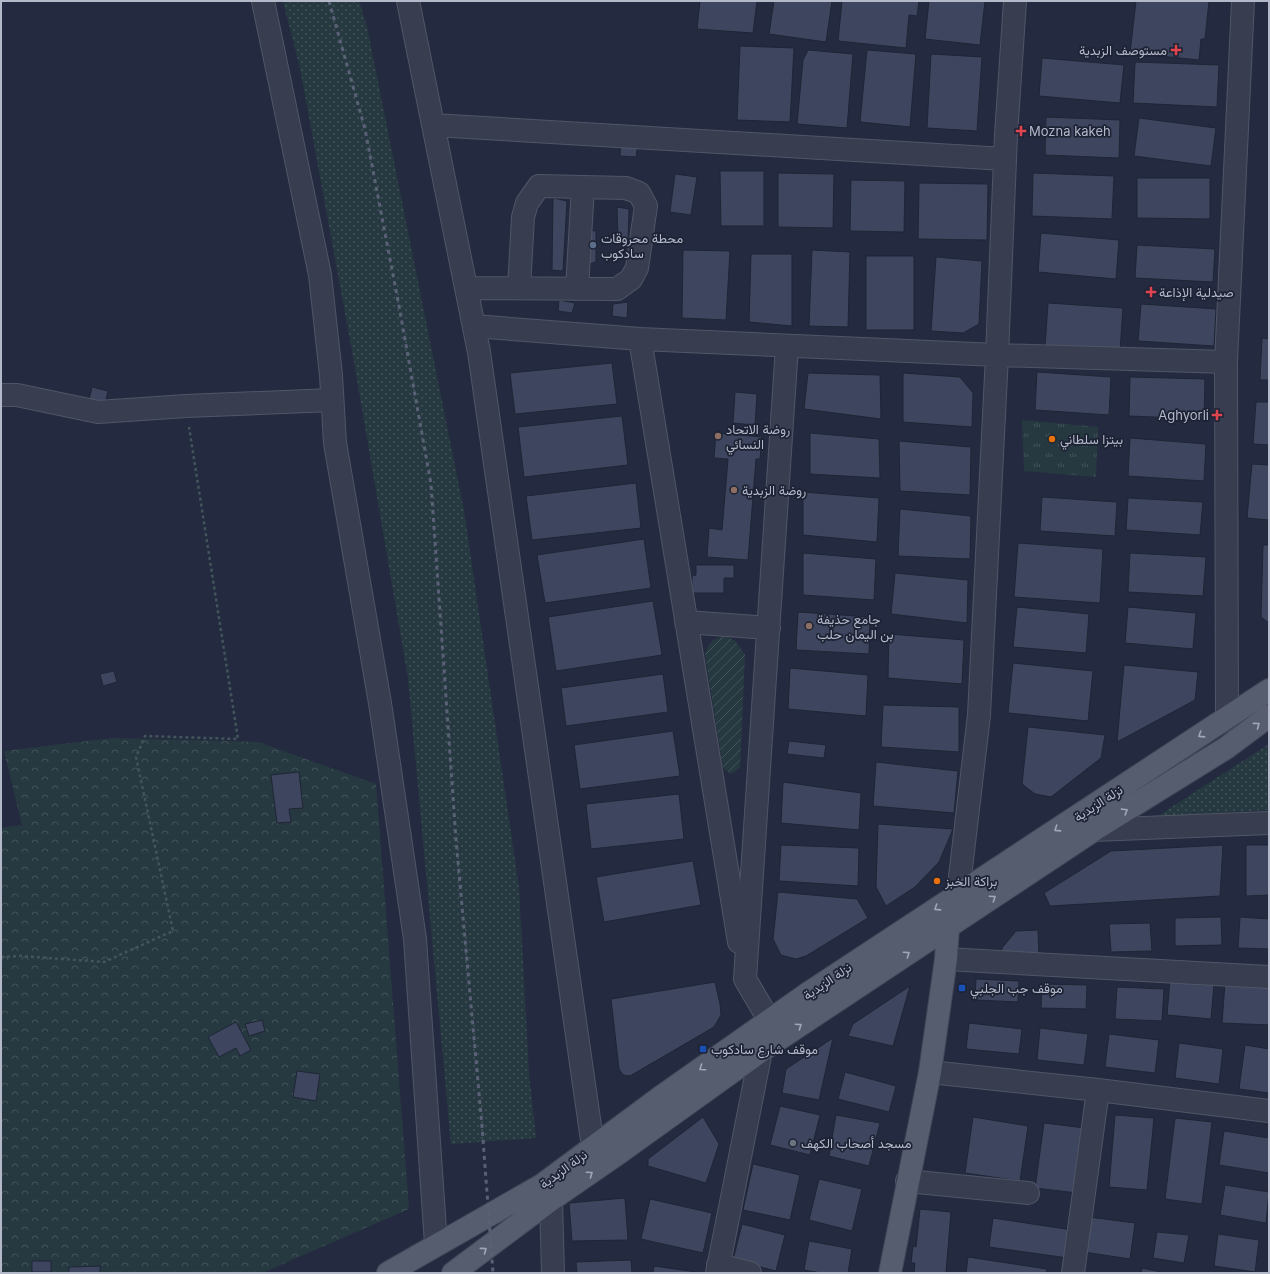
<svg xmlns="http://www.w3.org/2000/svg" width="1270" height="1274" viewBox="0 0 1270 1274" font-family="Inter,Vazirmatn,sans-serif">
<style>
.grass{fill:url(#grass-dots)}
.forest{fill:url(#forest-crowns)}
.park{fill:url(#park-tufts)}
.garden{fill:url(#garden-furrows)}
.building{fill:#3d465e;stroke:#1f2536}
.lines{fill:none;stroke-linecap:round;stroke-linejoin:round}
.minor-casing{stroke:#505667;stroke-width:24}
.major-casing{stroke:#414758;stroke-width:24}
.path{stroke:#41555a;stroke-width:2.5;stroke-dasharray:3 3;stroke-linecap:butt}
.minor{stroke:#383e4f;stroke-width:22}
.major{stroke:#565d6f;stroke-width:22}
.rail{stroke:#5a6176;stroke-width:3;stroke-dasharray:4 4;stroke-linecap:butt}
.oneway{stroke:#a1a7b8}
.health-dot{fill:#e0444e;stroke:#1d2334;stroke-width:1.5}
.service-dot{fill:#5c6f8a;stroke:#1d2334;stroke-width:1.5}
.education-dot{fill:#8d6e63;stroke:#1d2334;stroke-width:1.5}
.food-dot{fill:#e8710a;stroke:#1d2334;stroke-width:1.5}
.transit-dot{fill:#1a4fb4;stroke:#1d2334;stroke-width:1.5}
.worship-dot{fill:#6b7280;stroke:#1d2334;stroke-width:1.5}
.labels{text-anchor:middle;stroke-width:3.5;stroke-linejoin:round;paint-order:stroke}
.poi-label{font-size:13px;fill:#b4b9ca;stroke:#1d2334;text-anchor:start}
.street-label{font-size:13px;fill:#b4b9ca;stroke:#1d2334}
</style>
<defs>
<pattern id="grass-dots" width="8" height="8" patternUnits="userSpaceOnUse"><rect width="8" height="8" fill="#263940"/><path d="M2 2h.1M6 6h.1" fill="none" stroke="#43545a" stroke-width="1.8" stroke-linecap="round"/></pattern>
<pattern id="forest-crowns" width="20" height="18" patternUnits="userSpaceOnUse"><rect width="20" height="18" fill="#263940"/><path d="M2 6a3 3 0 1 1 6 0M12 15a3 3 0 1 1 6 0" fill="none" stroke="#43545a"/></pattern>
<pattern id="park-tufts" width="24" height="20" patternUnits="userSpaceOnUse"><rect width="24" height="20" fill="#263940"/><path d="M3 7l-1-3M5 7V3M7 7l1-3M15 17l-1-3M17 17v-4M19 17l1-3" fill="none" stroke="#43545a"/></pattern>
<pattern id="garden-furrows" width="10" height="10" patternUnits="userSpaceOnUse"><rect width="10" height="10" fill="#263940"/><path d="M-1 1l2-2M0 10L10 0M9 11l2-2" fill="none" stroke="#43545a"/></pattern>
</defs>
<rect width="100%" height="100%" fill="#242b40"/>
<path class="grass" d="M283,1H359L367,27L464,511L519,888L529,1074L536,1138L451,1144L408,678L353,356L300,68Z
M1269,744V810L1158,816Z"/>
<path class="forest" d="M113,738L258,742L376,784L409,1209L262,1273H1V828L22,825L4,751Z"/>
<path class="park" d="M1022,420L1098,427L1096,477L1024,471Z"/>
<path class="garden" d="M726,636L735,641L745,654L740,768L731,774L723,768L705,654C710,641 712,639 726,636Z"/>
<path class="building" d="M700,1H757L753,33L697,29Z
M774,1H832L826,42L769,34Z
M842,1H919L917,16L909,15L906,48L838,41Z
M929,1H985L980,45L925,39Z
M1136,1H1209L1205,39H1201L1199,60L1130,53Z
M740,46L794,48L790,122L737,120Z
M808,50L853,54L847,128L797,124L803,60Z
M867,50L916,54L910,127L860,122Z
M931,54L982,57L977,131L927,128Z
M1042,58L1124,65L1120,103L1039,96Z
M1135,62L1219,65L1217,107L1133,103Z
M1046,117L1120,120L1119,158L1045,155Z
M1139,118L1216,128L1211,166L1134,156Z
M621,142L638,144L636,157L620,156Z
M720,171H764V226H721Z
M778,173L834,174L833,228L778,227Z
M1033,173L1114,176L1112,219L1032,216Z
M675,174L697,177L691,215L670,212Z
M1137,178H1210V219L1137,218Z
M851,180L905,181L904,232L850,231Z
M919,183L988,184L987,240L918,239Z
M553,198L567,201L563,271L552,270Z
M617,207L629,209L628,243L618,241Z
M586,230L596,231V262L585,265Z
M1041,233L1119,240L1116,279L1038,272Z
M1137,245L1215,249L1213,282L1135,278Z
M683,250L730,251L726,320L682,318Z
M812,250L850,252L848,327L809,326Z
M751,254H792V326L749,322Z
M866,256H914V330H866Z
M936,257L982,261L979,324L963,333L931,331Z
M559,300L575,303L572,313L558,311Z
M628,302L627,318L612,316L613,304Z
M1048,303L1123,308L1120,352L1045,347Z
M1141,304L1216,309L1214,346L1138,341Z
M1262,338L1269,339V380H1260Z
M612,363L617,404L515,414L510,373Z
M1037,372L1111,377L1109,415L1035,410Z
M808,373L880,375L881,419L804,409Z
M903,373L960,377L973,393L972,427L903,422Z
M1130,377L1205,379L1204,419L1129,416Z
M92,387L108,391L105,404L89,400Z
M735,392L757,394L755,425L733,423Z
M1256,402H1269V445L1253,444Z
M622,416L628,465L524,477L518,427Z
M716,433L762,437L760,459H756L748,560L707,557L709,528L722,530L728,459L714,458Z
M810,433L879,439L880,478L810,474Z
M1130,438L1206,444L1204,481L1128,476Z
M899,441L971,447L970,495L900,491Z
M1252,464L1269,465V520L1247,518Z
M636,483L641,528L532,540L526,496Z
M803,492L879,498L877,542L803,535Z
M1042,497L1117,502L1115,536L1040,531Z
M1128,498L1203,502L1200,535L1126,530Z
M900,509L971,516L970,559L898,556Z
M644,539L651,588L545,603L537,555Z
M1018,543L1103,549L1100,603L1014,597Z
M1263,545H1269V623L1261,617Z
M803,553L876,559L874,600L803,595Z
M1130,553L1206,557L1203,596L1128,592Z
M696,565H734V578H724V593H692V576L696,575Z
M895,573L968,580L967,623L891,614Z
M653,601L662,655L556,671L548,617Z
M1017,607L1089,614L1086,653L1013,647Z
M1128,607L1196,613L1193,649L1125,643Z
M798,612L870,617L869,654L796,650Z
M889,634L964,640L962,684L888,678Z
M1013,663L1093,671L1088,721L1008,713Z
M1124,665L1198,672L1195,700L1117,742Z
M790,668L868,675L866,716L788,709Z
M114,671L117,682L103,686L100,674Z
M663,674L668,712L566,726L561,688Z
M883,705L959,707V752L881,747Z
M1028,727L1105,735L1101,758L1051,797L1035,794L1022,784Z
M673,731L680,776L580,789L574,745Z
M789,741L826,745L824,758L787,754Z
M876,762L958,771L954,813L873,806Z
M299,772L303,808L289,809L291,822L277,823L271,775Z
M783,782L861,793L859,830L781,823Z
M679,794L684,839L591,849L586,804Z
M878,824L953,829L939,862L915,887L886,906L876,887Z
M781,845L859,848L858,886L779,881Z
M1223,845L1220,896L1050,906L1044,893L1111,851Z
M1246,845H1269V895L1246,896Z
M693,861L701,905L604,922L596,877Z
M778,892L857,899L868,918L806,956L796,959L781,955L773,939Z
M1221,917L1222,945L1175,946V918Z
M1240,917L1269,919V949L1238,948Z
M1150,923L1152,951L1111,952L1109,924Z
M1038,930L1039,956L1002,957V948L1016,931Z
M976,979L1019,981L1018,1002L975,1000Z
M1170,980L1214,984L1211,1019L1167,1015Z
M715,982L720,1004L721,1015L714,1027L630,1076L623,1075L619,1069L611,999Z
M1225,983L1269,985V1025L1222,1023Z
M1042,984L1087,985L1086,1009L1041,1008Z
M910,986L893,1046L848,1036L853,1024Z
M1117,987L1164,989L1162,1021L1115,1019Z
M262,1020L265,1031L249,1036L245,1024Z
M236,1022L251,1050L240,1056L236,1048L219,1057L208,1037Z
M969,1023L1022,1029L1019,1054L966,1049Z
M1040,1028L1088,1034L1084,1065L1037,1060Z
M1109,1034L1159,1040L1155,1073L1105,1067Z
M833,1038L819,1100L782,1093L786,1069Z
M1179,1043L1223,1049L1219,1084L1175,1078Z
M1245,1045L1269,1049V1093L1239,1089Z
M297,1071L320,1074L316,1101L293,1097Z
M845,1072L896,1086L889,1112L838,1099Z
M780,1106L820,1115L810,1155L770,1145Z
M836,1115L880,1123L869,1166L829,1156Z
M1115,1115L1154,1118L1147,1190L1109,1187Z
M703,1117L719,1144L706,1183L648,1166V1159Z
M973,1117L1028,1126L1020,1181L965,1173Z
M1175,1118L1212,1122L1202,1204L1165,1199Z
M1044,1123L1085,1128L1077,1193L1035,1188Z
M1224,1131L1269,1138V1173L1219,1165Z
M753,1164L800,1175L790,1220L743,1210Z
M819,1179L862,1189L852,1231L809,1220Z
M1225,1185L1269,1192L1266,1223L1220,1215Z
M625,1198L628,1240L572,1241L569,1203Z
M650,1199L712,1213L703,1253L641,1239Z
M920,1209L951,1212L946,1273H914L915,1263H911L913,1246L916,1247Z
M1089,1217L1135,1223L1130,1259L1084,1252Z
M993,1218L1072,1230L1068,1258L989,1247Z
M742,1224L785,1235L776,1271L733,1260Z
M1157,1232L1189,1235L1184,1263L1153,1258Z
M1218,1234L1259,1240L1255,1272L1214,1266Z
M809,1241L852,1249L848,1273H821L804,1270Z
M968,1257L1047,1269L1046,1273H966Z
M631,1260L632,1273H577L576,1262Z
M32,1261H51V1272H32Z
M100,1266V1273H69V1267Z
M654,1266L696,1272L695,1273H653Z
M1142,1268L1166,1273H1141Z"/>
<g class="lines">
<defs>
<path id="minor" d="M263,1L320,275L331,375L335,443L380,703L415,939L436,1244
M408,1L479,352L593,1147
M433,125L1005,159
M466,288L617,289L631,279L637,268L646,206L639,193L626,188L539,186L527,203L523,217L519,288
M577,289L583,187
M474,326L640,339L997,355L1226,362
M640,339L739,942
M1,395H17L98,412L186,406L332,400
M686,622L769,628
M1227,718L1226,362L1243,1
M1094,830L1269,823
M958,894L979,715L997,355L1006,135L1015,1
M946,959L1269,977
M769,1020L745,979L787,346
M930,1072L1098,1090L1269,1111
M907,1181L1028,1193
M551,1200L553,1273
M718,1265L750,1273
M717,1273L761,1051
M1073,1273L1098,1090"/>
<path id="major" d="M388,1273L542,1185L662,1096L807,994L1269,690
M453,1273L551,1200L619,1153L761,1051L1094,830L1226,748L1269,716
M890,1273L930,1072L946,959L948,927"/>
</defs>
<use href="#minor" class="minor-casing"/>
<use href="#major" class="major-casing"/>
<path class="path" d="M1,957L21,956L104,962L173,931L136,757L145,736L238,739L189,427"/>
<use href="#minor" class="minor"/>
<use href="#major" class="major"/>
<path class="rail" d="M329,1L365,129L399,306L431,484L456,840L482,1126L493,1273"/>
</g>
<defs><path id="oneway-chevron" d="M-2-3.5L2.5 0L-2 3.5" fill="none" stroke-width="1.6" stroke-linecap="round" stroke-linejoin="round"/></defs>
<g class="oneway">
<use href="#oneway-chevron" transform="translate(1257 725) rotate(-36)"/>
<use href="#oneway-chevron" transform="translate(1201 735) rotate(147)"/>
<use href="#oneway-chevron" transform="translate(1125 811) rotate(-32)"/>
<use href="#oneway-chevron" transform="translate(1057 829) rotate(147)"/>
<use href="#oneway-chevron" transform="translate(993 898) rotate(-34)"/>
<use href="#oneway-chevron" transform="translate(937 908) rotate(147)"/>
<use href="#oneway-chevron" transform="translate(907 954) rotate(-34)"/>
<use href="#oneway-chevron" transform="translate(799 1026) rotate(-34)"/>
<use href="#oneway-chevron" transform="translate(702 1068) rotate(145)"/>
<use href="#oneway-chevron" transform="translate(590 1174) rotate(-35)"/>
<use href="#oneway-chevron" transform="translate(484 1250) rotate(-37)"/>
</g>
<g class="health-dot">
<path d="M1174 44h4v4h4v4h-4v4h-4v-4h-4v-4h4z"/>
<path d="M1019 125h4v4h4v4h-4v4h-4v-4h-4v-4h4z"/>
<path d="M1149 286h4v4h4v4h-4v4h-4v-4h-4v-4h4z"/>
<path d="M1215 409h4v4h4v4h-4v4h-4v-4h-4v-4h4z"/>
</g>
<circle class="service-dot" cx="593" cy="245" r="4"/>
<g class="education-dot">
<circle cx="718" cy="436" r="4"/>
<circle cx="734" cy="490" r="4"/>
<circle cx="809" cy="626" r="4"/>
</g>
<g class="food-dot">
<circle cx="1052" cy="439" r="4"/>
<circle cx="937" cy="881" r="4"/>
</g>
<g class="transit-dot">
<rect x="958" y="984" width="8" height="8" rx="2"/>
<rect x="699" y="1045" width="8" height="8" rx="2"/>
</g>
<circle class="worship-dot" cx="793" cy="1143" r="4"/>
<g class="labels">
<g class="poi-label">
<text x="1167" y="55" text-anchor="end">مستوصف الزبدية</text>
<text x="1029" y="136">Mozna kakeh</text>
<text x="601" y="243">محطة محروقات<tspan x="601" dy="15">سادكوب</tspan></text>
<text x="1159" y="297">صيدلية الإذاعة</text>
<text x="1209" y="420" text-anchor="end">Aghyorli</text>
<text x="726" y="434">روضة الاتحاد<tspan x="726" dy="15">النسائي</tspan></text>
<text x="1060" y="444">بيتزا سلطاني</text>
<text x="742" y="495">روضة الزبدية</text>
<text x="817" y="624">جامع حذيفة<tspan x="817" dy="15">بن اليمان حلب</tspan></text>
<text x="945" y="886">براكة الخبز</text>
<text x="970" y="993">موقف جب الجلبي</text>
<text x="711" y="1054">موقف شارع سادكوب</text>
<text x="801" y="1148">مسجد أصحاب الكهف</text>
</g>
<g class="street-label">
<text transform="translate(1098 803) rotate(-33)" y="5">نزلة الزبدية</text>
<text transform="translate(827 981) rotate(-34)" y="5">نزلة الزبدية</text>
<text transform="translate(563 1169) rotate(-36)" y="5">نزلة الزبدية</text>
</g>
</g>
<rect width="1270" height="1274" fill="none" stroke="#b4b9ca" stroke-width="4"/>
</svg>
